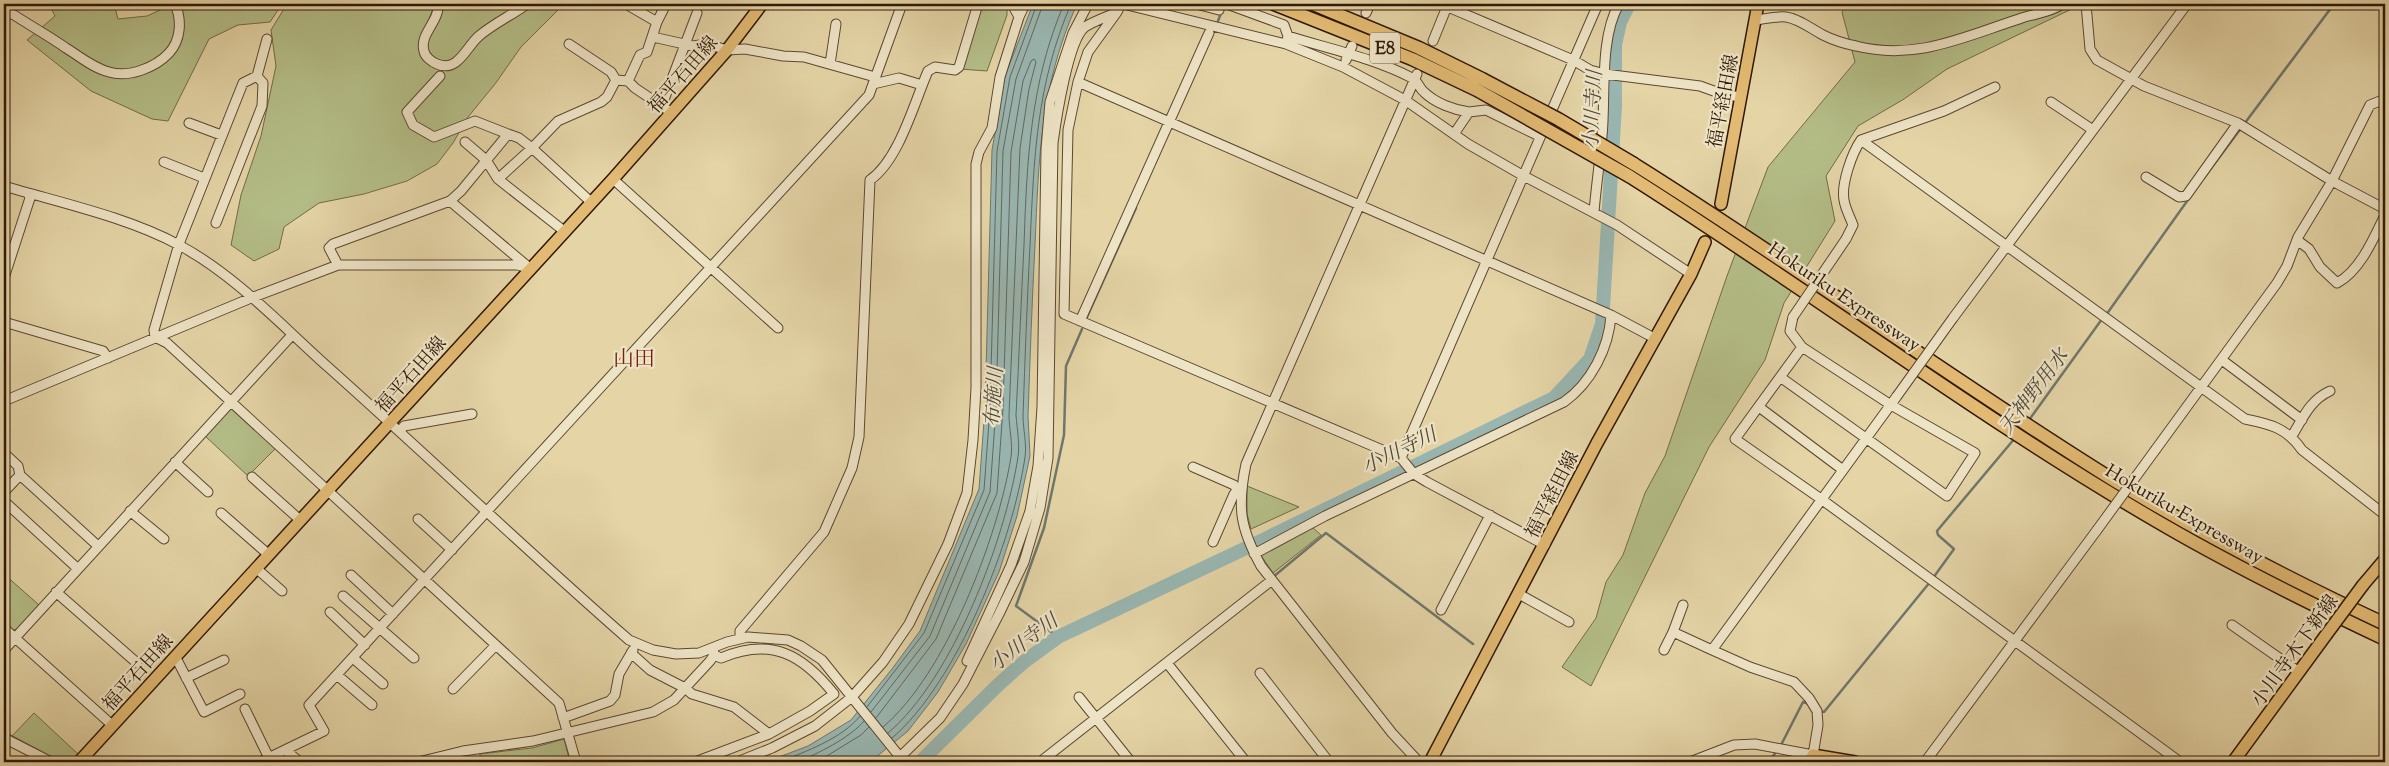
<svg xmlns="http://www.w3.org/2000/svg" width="2389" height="766" viewBox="0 0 2389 766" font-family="'Sorts Mill Goudy','Noto Serif JP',serif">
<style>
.green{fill:#b4bd87;stroke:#726a48}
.water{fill:#99b6b1;stroke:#6f776d}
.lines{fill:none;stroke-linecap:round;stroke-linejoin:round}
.shore{stroke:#64675c;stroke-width:1}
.stream{stroke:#6f776d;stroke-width:2.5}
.river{stroke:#99b6b1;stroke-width:14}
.minor-casing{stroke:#5d4730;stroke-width:11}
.major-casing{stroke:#301808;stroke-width:14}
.highway-casing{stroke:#301808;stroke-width:15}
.minor{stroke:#ede3c5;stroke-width:9}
.major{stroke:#e2ba73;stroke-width:11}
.highway{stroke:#e2ba73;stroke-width:12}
.minor-bridge-casing{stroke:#5d4730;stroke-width:11;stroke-linecap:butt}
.major-bridge-casing{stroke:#301808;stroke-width:14;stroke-linecap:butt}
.highway-bridge-casing{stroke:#301808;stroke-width:15;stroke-linecap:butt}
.minor-bridge{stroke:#ede3c5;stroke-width:9}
.major-bridge{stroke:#e2ba73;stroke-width:11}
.highway-bridge{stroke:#e2ba73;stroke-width:12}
.labels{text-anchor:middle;stroke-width:4.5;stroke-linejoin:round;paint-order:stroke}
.shield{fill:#ede3c5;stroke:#695541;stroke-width:1}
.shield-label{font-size:18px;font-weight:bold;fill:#301808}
.street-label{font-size:19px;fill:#301808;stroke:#ede3c5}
.water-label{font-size:20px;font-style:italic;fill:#50473b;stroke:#ede3c5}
.quarter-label{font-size:21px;fill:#7a1f14;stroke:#ede3c5}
</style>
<rect width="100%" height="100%" fill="#e4d4a6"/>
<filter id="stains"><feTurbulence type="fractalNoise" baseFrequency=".004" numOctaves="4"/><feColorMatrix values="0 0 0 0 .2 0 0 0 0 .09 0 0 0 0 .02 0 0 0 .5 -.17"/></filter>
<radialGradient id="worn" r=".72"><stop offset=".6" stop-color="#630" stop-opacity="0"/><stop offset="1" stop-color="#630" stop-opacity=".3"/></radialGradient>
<path class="green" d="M49,4H114L118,19L147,16L173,4H282L270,22L238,25L209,39L168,121L152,119L91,91L27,40L55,16Z
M287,4H564L521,47L495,84L468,117L453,143L437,164L407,181L364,194L319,203L284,227L279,249L254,261L231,245L241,195L261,136L276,66L271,30Z
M982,4H1007V15L987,71L960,69Z
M1847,4H2082L1947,69L1904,99L1858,126L1826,176L1835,221L1784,303L1765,360L1709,447L1591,686L1562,667L1596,618L1606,582L1623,555L1645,493L1665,456L1727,276L1768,167L1855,62L1842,12Z
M230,407L276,448L248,476L204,435Z
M1247,486L1299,507L1251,529L1247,514Z
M1312,527L1321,535L1273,573L1260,554Z
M4,574L39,605L19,629L11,630L4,623Z
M34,713L78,754L70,762H61L12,736Z
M564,739L570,762H490L479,754L532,748Z"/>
<path class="water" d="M1033,4H1077C1040,87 1039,156 1035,245C1032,302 1030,359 1028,416L1030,456L1017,516L999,572L966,644L938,692L908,731L870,762H766L808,746L851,720L892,669L920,631L979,489L985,407L992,150L1005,76Z"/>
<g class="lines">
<path class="shore" d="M867,707L924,633L984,490L990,408L997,151L1010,77L1037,4
M871,712L930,636L990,492L996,408L1003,151L1016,79L1043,4
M876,718L936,639L997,493L1003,408L1011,152L1023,81L1031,61L1034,59L1036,62L1029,89L1020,148L1009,415C1009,428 1013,444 1011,457C998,537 946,674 883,727
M888,733C953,678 1005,540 1018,457C1020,444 1017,429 1016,415C1019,359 1021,302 1024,245C1027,160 1030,83 1064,4
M892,738C957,683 1013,541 1025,457C1027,444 1023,429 1023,416C1025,359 1027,302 1030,245C1034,158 1036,85 1071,4
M779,762C805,752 843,738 860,716
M797,762C817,754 850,738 864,721
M817,762L861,735L869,727"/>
<path class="stream" d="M1218,21L1221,13
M2203,179L2334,4
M2106,315L2190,197
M1087,317L1136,208
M2029,420L2102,319
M1273,577L1326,533L1473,644
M1933,578L1954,549L1938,535L1937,531L2015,438
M1058,637L1016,606L1044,528L1064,435L1066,366L1082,329
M1820,711L1824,712L1930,582
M4,732L39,751
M1780,747L1803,702L1809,704
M1773,756L1777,751
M53,758L60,762
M439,762L449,760"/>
<path class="river" d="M920,762L998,685L1025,661L1058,637L1263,540L1554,398L1590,359L1602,324L1615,106V45L1620,22L1629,4"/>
<defs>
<path id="minor" d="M438,4C440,21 419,34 424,51C425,57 432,62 437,64C458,73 466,47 479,36C493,24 512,15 527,4
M626,4L657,22
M1012,4L1019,17L1025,4
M1123,4L1286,44L1343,67L1405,100L1468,144L1522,175L1617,225L1691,274
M1196,4L1219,10
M1227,4L1284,25L1288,36L1287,41
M1441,4L1573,60L1590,70L1605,74L1700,86L1722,94L1740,97
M2086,4L2090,49L2097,60L2144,86L2238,123L2332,181L2385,209
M4,12L14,15C31,26 49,36 66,48C79,56 93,68 109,72C128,78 155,68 169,53C181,40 182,20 175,4
M1117,12L1088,52L1078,82L1068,130L1064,314L1401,458L1414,474L1427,482L1545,545
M1366,13L1370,4
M1755,20C1765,19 1776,16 1786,17C1800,19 1811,29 1823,35C1833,40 1846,44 1856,46C1916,61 1963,37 2019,19C2032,14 2050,13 2062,4
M1288,36C1329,49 1374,58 1412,78C1418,81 1419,88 1424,92C1435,103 1454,110 1469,112L1454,134
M653,37L693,46L707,44L727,50L745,49L783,56L804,57L875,77
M267,39L257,76L243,83L179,244L154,330L155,337L167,343L559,703L576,762
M1433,41L1448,4
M569,44L611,72L616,80
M1346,60L1352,46
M830,64L836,24
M1417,74L1246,464C1237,507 1240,528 1261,566L1392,733L1419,762
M628,81L640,55L647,52L657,22L666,4
M1078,82L1611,315L1656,339
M873,84L899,78L922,85
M2051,102L2093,130
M662,105L697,13
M1469,112L1486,110L1539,136
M189,123L221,135
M508,134L519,138L532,148L558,121L601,102L607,97L616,80L628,81L635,88L672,113
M1861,140L1944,111L1995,87
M465,142L486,160L498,179L532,148L591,202
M164,162L204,178
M2146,177L2179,197L2186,196L2238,123
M498,179L564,231
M613,179L778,328
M4,186C61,203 127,217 179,245C235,275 281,325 328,367C429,457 527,551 629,640L653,650L676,654L699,653L727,642L748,637L788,640L801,646L822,660L904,762
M450,201L526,265
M1594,212C1596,187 1600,161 1602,136C1606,96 1599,39 1619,4
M216,223L262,106L263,83L257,76
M1846,239L1853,225C1850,217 1845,208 1844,200C1841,184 1852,153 1861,140L2245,419C2270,424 2287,428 2302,450L2385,515
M2297,240L2309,249L2320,267L2337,283C2360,271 2374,238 2385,215
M338,265L329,248L333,244L450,201L461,191L508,134L475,121L434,137L413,125L407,112L440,76
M4,278L30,198L28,193
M1793,317L1790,331L1802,347L1735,439L1821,499L2180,762
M1953,318L2187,4
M1080,321L1209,33
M4,322L103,351L108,358
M2222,360L2302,420
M1780,377L1947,496L1975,453L1891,405L1802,347
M4,401L251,298L338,265H517L530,268
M1759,407L1843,470
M400,431L404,426L472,414
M2292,436C2303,418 2310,400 2330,391
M2156,449L2277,283L2287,266L2298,237L2332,181L2370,105L2380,101L2385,103
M4,453L18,466L20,475L98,546
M1401,458L1598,4
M175,462L208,492
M1193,467L1234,485L1240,493L1234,494L1213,542
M252,477L300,520
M4,492L20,475
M4,501L77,568
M130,511L164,539
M221,513L269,555
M418,519L452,550
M1254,554L1325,516L1564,402C1591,383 1609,348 1611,315
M256,568L282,591
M351,575L393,614
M56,592L137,663
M1519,594L1569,622
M343,596L414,658
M1683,605L1673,632L1712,650
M1441,610L1490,515
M330,612L365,645
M2232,625L2299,672
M4,628L112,725
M740,638V631L824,532L852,468L859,437L870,180C899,160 914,103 928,71L935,67L955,70L959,67L978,4
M4,650L292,335
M1664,650L1673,632
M631,653L650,670L685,688L692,694L734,707L769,734L695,762
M714,655L721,658C771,637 802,654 834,694L810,711L769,734
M175,656L204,712L240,694
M353,658L383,684
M967,661L1011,565L1030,511L1038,466L1042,407L1046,149L1050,102L1073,33L1088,4
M1167,663L1246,762
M1260,673L1329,762
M337,675L372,705
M186,678L224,660
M453,689L495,646
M1079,697L1131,762
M245,709L269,758
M563,718L610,701L615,695L619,674L633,650
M4,738L51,762
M285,750L300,762
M260,762L324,731L309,705L869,95L902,4
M418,762L463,751L533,741L653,712L674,700L685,688L710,661L714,655L713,648
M737,762L772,748L815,726L852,697L883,662L909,624L948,544L967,493L973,440L976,388V164L979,152L992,128L1000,77L1019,17
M895,762L940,718L963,684L999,614L1024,562L1040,508L1048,458L1053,143C1056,121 1068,40 1085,27C1094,21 1107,17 1117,12L1121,4
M1040,762L1272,580
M1690,762L1734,745L1755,744L1813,755L1818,725L1817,711L1809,698L1794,682L1750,667L1712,650L1897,396
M1925,762L2097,530
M2384,762L2385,761"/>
<path id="major" d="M1721,204L1758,4
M2363,585L2385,559
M79,762L613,179L727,50L762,4
M1430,762L1597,443L1691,274L1705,242
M1810,762L1813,755L1855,762
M2233,762L2326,635"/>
<path id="highway" d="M1274,4L1412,59L1477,90
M1313,4L1419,48L1482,79
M1634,164C1797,266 1952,380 2115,481C2202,534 2293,581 2385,624
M1629,176C1810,290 1981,420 2167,527C2238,568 2311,604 2385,639"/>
</defs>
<use href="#minor" class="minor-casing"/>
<use href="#major" class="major-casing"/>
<use href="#highway" class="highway-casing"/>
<use href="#minor" class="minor"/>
<use href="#major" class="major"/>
<use href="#highway" class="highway"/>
<defs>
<path id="minor-bridge" d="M1793,317L1846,239
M1897,396L1953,318
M2097,530L2156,449"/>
<path id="major-bridge" d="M2326,635L2363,585"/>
<path id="highway-bridge" d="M1482,79L1558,119L1634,164
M1477,90L1629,176"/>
</defs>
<use href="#minor-bridge" class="minor-bridge-casing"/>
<use href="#major-bridge" class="major-bridge-casing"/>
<use href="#highway-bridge" class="highway-bridge-casing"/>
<use href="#minor-bridge" class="minor-bridge"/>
<use href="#major-bridge" class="major-bridge"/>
<use href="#highway-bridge" class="highway-bridge"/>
</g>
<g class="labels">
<rect class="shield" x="1370" y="32.5" width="30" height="31" rx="4"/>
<g class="shield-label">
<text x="1385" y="54">E8</text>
</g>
<g class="street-label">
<text transform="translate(682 74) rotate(-49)" y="7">福平石田線</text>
<text transform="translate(1722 101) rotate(-79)" y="7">福平経田線</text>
<text transform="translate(1845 296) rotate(34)" y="7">Hokuriku Expressway</text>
<text transform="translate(410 374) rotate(-48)" y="7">福平石田線</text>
<text transform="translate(1551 494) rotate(-63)" y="7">福平経田線</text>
<text transform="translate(2185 513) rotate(30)" y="7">Hokuriku Expressway</text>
<text transform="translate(2294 650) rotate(-54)" y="7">小川寺木下新線</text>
<text transform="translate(137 672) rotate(-48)" y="7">福平石田線</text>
</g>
<g class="water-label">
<text transform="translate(1592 110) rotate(-87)" y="7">小川寺川</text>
<text transform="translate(2033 391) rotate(-53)" y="7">天神野用水</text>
<text transform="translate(993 397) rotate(-86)" y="7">布施川</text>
<text transform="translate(1399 450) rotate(-26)" y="7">小川寺川</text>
<text transform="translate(1023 642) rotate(-37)" y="7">小川寺川</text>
</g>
<g class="quarter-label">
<text x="634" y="365">山田</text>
</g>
</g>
<rect width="2389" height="766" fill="none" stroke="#e4d4a6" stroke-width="20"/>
<rect x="5" y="5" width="2379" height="756" fill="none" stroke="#301808" stroke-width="2.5"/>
<rect x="10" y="10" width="2369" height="746" fill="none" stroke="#301808"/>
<rect width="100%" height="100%" filter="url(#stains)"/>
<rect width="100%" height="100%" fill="url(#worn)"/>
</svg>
